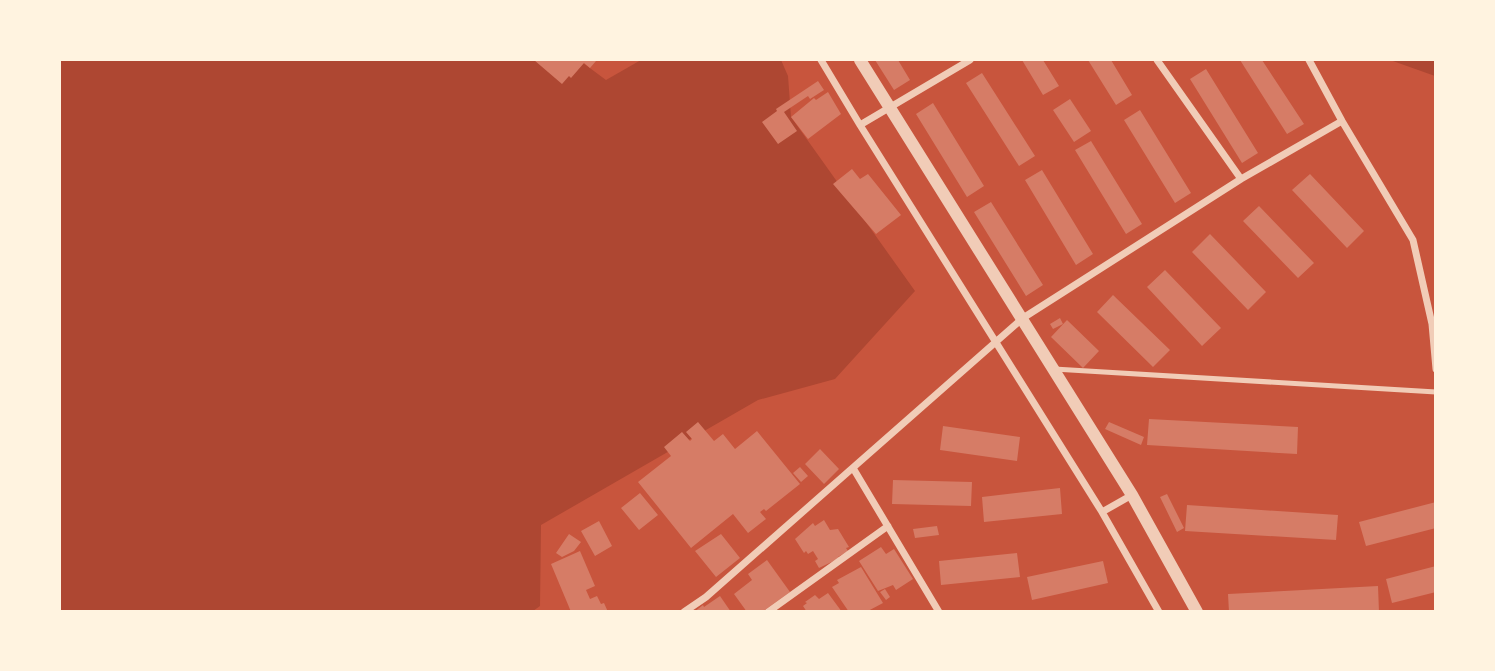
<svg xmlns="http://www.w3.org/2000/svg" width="1495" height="671" viewBox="0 0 1495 671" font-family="'DM Sans',sans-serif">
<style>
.green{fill:#ae4732}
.building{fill:#d67c66}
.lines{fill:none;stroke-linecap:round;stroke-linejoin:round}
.service{stroke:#f1ccb7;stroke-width:5}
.minor{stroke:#f1ccb7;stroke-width:7}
.tertiary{stroke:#f1ccb7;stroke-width:12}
</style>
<rect width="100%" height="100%" fill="#c8553d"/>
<path class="green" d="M60,60H579L606,80L641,60H781L788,76L791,117L915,291L835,379L758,400L541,525L540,606L533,611H60Z
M1390,60H1435V76Z"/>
<path class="building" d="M534,60H595L596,61L590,68L584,63L571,78L569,76L562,84Z
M875,60H898L910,80L894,90Z
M1022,60H1043L1059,86L1043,95Z
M1088,60H1111L1132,95L1116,105Z
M1240,60H1262L1304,124L1287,134Z
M1206,69L1258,153L1242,163L1190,79Z
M982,73L1035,156L1019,166L966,83Z
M818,81L824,90L810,99L808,96L784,112L797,131L778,144L762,122L777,111L776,109Z
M828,92L841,114L808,139L791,117L814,98L816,100Z
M1070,99L1091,131L1074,142L1053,110Z
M933,103L984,186L967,197L916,114Z
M1140,110L1191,193L1175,203L1124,120Z
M1091,141L1142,224L1126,234L1075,150Z
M852,169L860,179L868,174L901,215L876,234L833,184Z
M1042,170L1093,254L1076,265L1025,180Z
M1310,174L1364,231L1347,248L1292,190Z
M991,202L1043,285L1026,296L974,212Z
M1259,206L1314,263L1298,278L1243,221Z
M1210,234L1266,292L1248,310L1192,252Z
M1165,270L1221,328L1202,346L1147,287Z
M1113,295L1170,350L1153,367L1097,312Z
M1060,318L1063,324L1053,329L1050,324Z
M1067,320L1099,351L1083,368L1051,337Z
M1149,419L1298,427L1297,454L1147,445Z
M698,422L714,441L723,434L735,449L757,431L800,484L766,511L764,509L760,512L766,519L748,533L733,514L691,548L638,482L671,456L664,447L682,432L690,441L692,439L686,432Z
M1109,422L1144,437L1141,445L1105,429Z
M943,426L1020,437L1017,461L940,450Z
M820,449L839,469L824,484L805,464Z
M800,467L808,476L801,482L793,473Z
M893,480L972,482L971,506L892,504Z
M1060,488L1062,514L984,522L982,497Z
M640,493L658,515L639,530L621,508Z
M1167,494L1184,528L1177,532L1160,497Z
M1436,502V528L1366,546L1359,522Z
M1187,505L1338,515L1336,540L1185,531Z
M824,520L830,530L838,529L849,547L846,548L848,551L838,557L840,558L819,568L815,561L818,559L813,551L808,554L806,551L804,553L795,539L813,523L815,526Z
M599,521L612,546L595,556L581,531Z
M937,526L939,535L915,538L913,529Z
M569,534L581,542L574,551L562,557L556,553Z
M721,534L740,558L716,577L695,551Z
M881,547L886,554L894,549L913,579L896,590L893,585L878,591L859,561Z
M580,551L595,586L586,590L590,599L597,596L601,604L604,603L608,612H571L569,607L551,564Z
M1017,553L1020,577L941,585L939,561Z
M767,560L790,592L762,612H747L734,594L752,580L748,574Z
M1103,561L1108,583L1032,600L1027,577Z
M1436,566V592L1392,603L1386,579Z
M861,567L883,603L866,612H849L832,587L839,583L837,580Z
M1378,586L1379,612H1229L1228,594Z
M885,589L890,597L886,600L880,592Z
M828,593L842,612H807L803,606L807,603L805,602L815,595L819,599Z
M720,596L731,612H694L703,605L704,607Z"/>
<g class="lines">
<path class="service" d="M1054,369L1436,392"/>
<path class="minor" d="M821,60L860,125
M970,60L860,125L1102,512L1159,612
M1157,60L1241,179
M1309,60L1342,121L1413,240L1432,324L1436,369
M853,468L939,612
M1102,512L1132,495
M684,612L706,597L1023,318L1241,179L1342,121
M768,612L888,526"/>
<path class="tertiary" d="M860,60L1132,495L1197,612"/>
</g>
<rect width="1495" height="671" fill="none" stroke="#fff3e0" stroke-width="122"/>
</svg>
